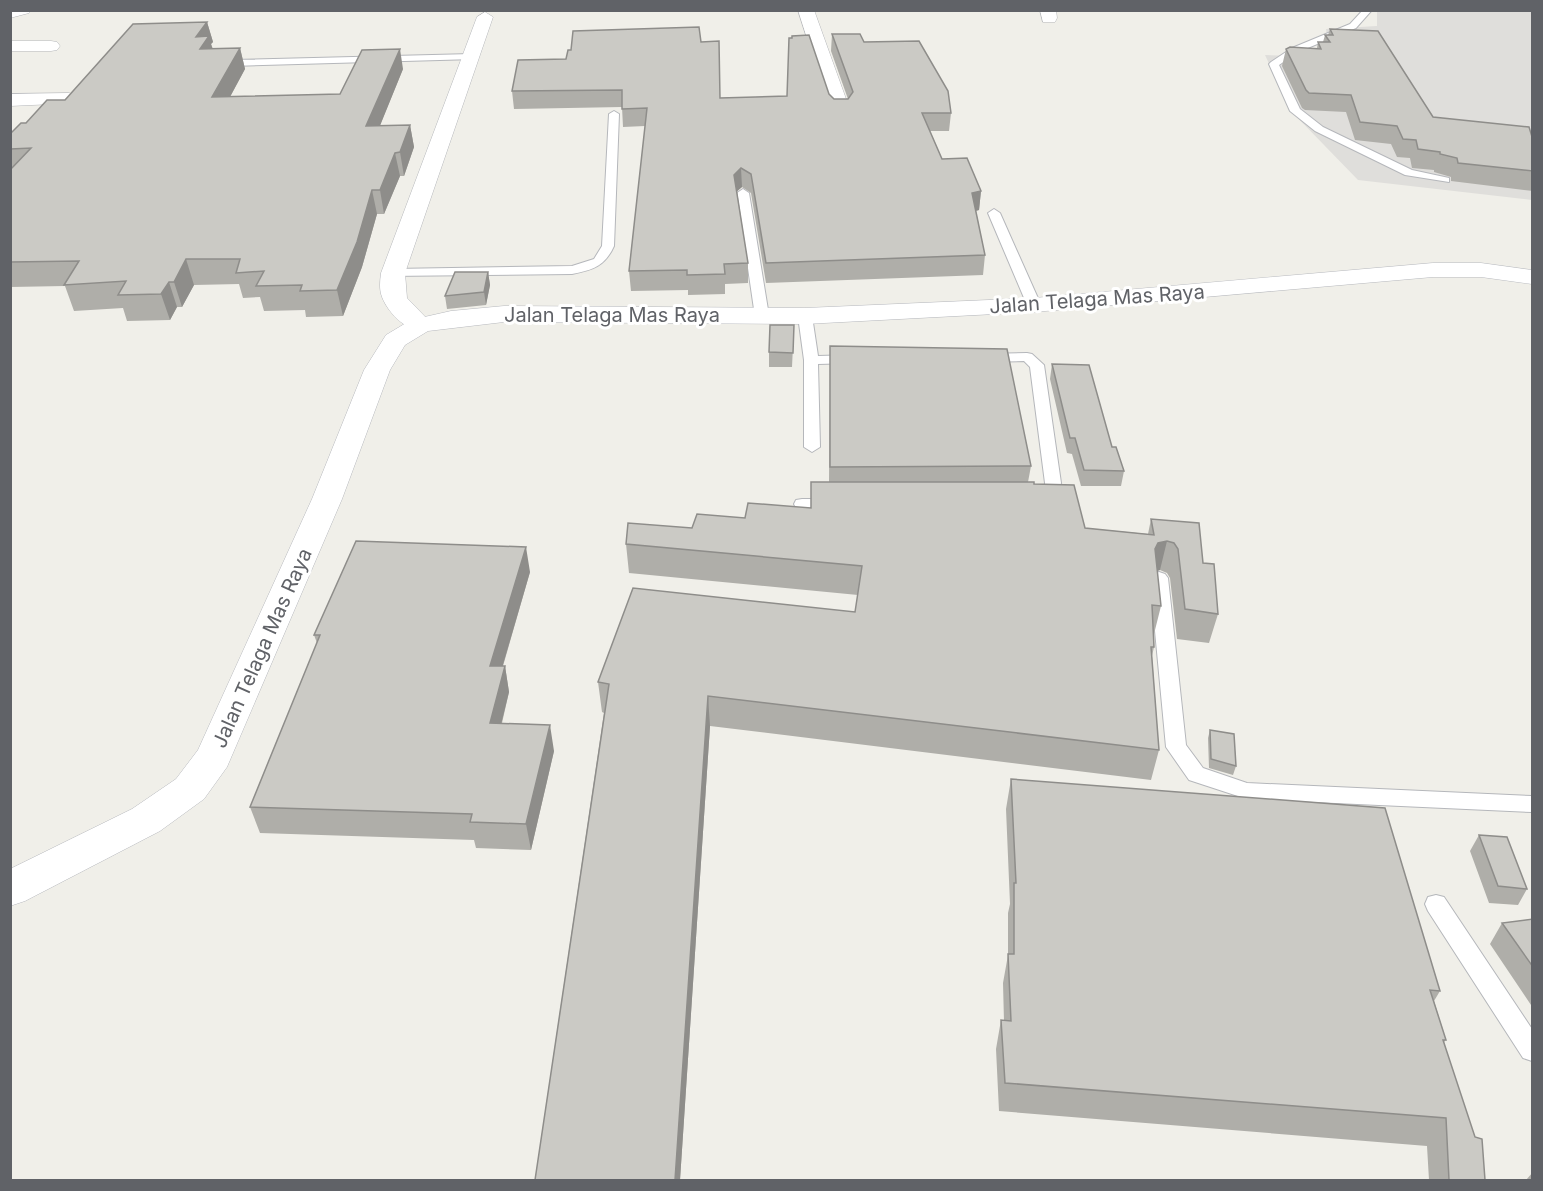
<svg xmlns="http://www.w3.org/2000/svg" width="1543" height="1191" viewBox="0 0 1543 1191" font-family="Inter,sans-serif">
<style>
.industrial{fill:#dfdedb}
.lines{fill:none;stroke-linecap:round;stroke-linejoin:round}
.service-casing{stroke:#b5b7bb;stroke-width:2}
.minor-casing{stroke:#b5b7bb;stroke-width:1}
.tertiary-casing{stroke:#b5b7bb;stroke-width:1}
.secondary-casing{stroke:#b7b9be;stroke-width:1}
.service{fill:#fff;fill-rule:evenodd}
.minor{fill:#fff;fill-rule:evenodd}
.tertiary{fill:#fff;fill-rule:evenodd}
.secondary{fill:#fff;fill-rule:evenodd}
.wall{fill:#afaea9}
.shaded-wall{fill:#8e8d8a}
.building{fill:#cbcac5;stroke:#8e8d8a;stroke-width:1.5}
.labels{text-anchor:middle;stroke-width:6;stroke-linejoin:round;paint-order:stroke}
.street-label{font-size:20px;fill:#606267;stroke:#fff}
</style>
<rect width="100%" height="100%" fill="#f0efe9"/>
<path class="industrial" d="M1377,11H1532V200L1358,180L1291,111L1265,55L1330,57L1326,29L1377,26Z"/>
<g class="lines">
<defs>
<path id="service" d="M1363,10H1372L1356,28L1298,52L1279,65L1300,109L1323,127L1412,170L1449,178V182L1405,175L1315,131L1290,111L1269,64L1271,62L1292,48L1350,24Z
M472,54L475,55V59L232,66L227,63L232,60Z
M614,111L619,114L614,246C605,266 593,270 572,274L388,276L386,273L393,269L572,266L594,259L602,246L609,114Z
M743,189L749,193L769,316L762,320L755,316L737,193Z
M994,209L1000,213L1041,305L1039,308L1034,309L1027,305L988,213Z
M805,312L812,316L818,356L854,355L861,359L854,363L818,364L820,447L812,452L804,447V360L798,316Z
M1027,353L1032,354L1044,365L1061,483L1057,503L1042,507L1034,502L1043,496L1045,483L1030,367L1024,361L984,362L977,358L984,354Z
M802,499H834L842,504L834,509L796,508L794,504L796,500Z
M1159,572L1165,574L1168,578L1186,745L1203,768L1247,783L1532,796V812L1247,799L1189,780L1166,747L1150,578L1153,574Z
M1436,895L1444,897L1532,1029V1061L1523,1058L1428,911L1425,904L1428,897Z"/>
<path id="minor" d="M798,10H814L850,110L847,114H833L830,110Z
M1040,10H1056L1057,18L1055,22H1043Z
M485,12L493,17L405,273L407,298L433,325L429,330C410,335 389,315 382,297C379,289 380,281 381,273L477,17Z
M10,41H51L57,42L60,46L57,50L51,51H10Z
M69,93L76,95L78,99L76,103L10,106V94Z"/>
<path id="tertiary" d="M10,10H31L29,13L10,18Z"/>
<path id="secondary" d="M1433,263H1481L1532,270V284L1481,277H1433L1034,312L805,324L504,322L428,331L405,345L390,370L342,499L227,767L204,799L160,831L25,901L10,906V869L132,809L176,779L198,750L312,499L364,370L386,335L411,320L451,311L504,306L805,308L1034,298Z"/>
</defs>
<use href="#service" class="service-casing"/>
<use href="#minor" class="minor-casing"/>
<use href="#tertiary" class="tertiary-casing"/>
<use href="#secondary" class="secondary-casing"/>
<use href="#service" class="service"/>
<use href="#minor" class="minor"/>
<use href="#tertiary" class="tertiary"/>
<use href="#secondary" class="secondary"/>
</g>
<path class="wall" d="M207,22L213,42L211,44L213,49L240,48L245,69L230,97L340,94L403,69L380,125H410L414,147L404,176H400L384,214H377L362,267L343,316L306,317L305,310L264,311L260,297L243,298L239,284L194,285L182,307H177L170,320L127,321L123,308L74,311L65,286L10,287V134L26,123Z
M1330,29L1433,117L1533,171V191L1451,181V177L1434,172V170L1412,168L1410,158L1397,157L1391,144L1355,140L1346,112L1305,110L1302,108L1282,66L1286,49L1317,48L1318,42H1323L1325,35H1328Z
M832,34L864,42L951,113L949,131H930L942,159L981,191L979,210L976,211L985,255L983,275L766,283L751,193L742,187L737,191L748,263V283L725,284V294L688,295V290L631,291L629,271L645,126L623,127L622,107L514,109L512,91L566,59L701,42L720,98L787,96L792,36L829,94L834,99H848L831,51Z
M488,272L490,285L486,305L447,309L445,296Z
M794,325L792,367H769V352Z
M830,346L1031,466L1028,482L1034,484L1085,528L1148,534L1151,519L1203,563L1218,614L1209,643L1177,639L1170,578L1167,573L1160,570L1157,571L1161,606L1154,634V647L1152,656L1159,750L1151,780L710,726L680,1180H535L604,713L602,712L598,682L855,612L858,595L629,573L626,544L692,528L745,518L811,508L829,482Z
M1052,364L1112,447L1124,471L1121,486H1081L1072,454L1067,453L1050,379Z
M530,572L503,666H505L509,692L502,723L554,751L531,850L476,848L474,840L260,833L250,807L317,643L314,635Z
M1210,730L1236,766L1233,775L1209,768L1208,738Z
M1011,779L1440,991L1434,1001L1446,1040L1444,1042L1485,1180H1429L1427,1146L999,1111L996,1049L1001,1020L1004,1021L1003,983L1008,955V913L1010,904L1006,809Z
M1479,835L1527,889L1518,905L1489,903L1470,851Z
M1533,919V1008L1490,944L1502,923Z
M1533,1172V1180H1526Z"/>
<path class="shaded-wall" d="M207,22L213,42L211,44L215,57L206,70L196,37Z
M240,48L245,69L218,119L212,97Z
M400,49L403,69L371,148L366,126Z
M410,125L414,147L404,176L400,152Z
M395,153L400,176L384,214L380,190Z
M741,168L742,187L735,193L734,175Z
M372,190L377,214L362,267L343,316L337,290Z
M981,191L979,210L970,212L972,193Z
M186,259L194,285L182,307L174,282Z
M488,272L490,285L486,305L484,292Z
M169,282L177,307L170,320L161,294Z
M1167,541L1160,570L1151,573L1155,549L1158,543Z
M526,547L530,572L495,692L490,666Z
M505,666L509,692L495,749L490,723Z
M708,696L710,726L680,1180H675Z
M550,725L554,751L531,850L526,824Z"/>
<path class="building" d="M207,22L196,37L209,36L200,49L240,48L212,97L340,94L362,50L400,49L366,126L410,125L400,152L395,153L380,190H372L357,242L337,290L300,291L302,285L256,286L264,271L236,273L240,259H186L174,282H169L161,294L118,295L126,281L64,285L79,261L10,262V170L31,148L10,149V134L21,123H26L47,100H65L133,24Z
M699,27L701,42L719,41L720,98L787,96L789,38H792V36L809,35L829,94L834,99H848L853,92L832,34H860L864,42L919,41L948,91L951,113H922L942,159L967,158L981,191L972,193L985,255L766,263L751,174L741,168L734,175L748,263L724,264L725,274L687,275V270L629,271L647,108L622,109V90L512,91L518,60L566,59L568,50H571L573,31Z
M1330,29L1378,31L1433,117L1529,127L1533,140V171L1458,163L1457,158L1440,154V152L1418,149L1416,140L1403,139L1397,126L1360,122L1351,95L1309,93L1306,90L1286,49L1290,47L1321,49L1318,42H1330L1325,35H1333Z
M455,272H488L484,292L445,296Z
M770,325H794L793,353L769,352Z
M830,346L1007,349L1031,466L830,467Z
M1052,364L1089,365L1112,447H1116L1124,471L1084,470L1075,438H1070Z
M811,482H1034V484L1074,485L1085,528L1154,535L1151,519L1199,523L1203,563L1214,564L1218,614L1185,609L1178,549L1174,543L1167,541L1158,543L1155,549L1161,606L1152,605L1154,647H1151L1159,750L708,696L675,1180H535L609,684L598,682L633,588L855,612L862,566L626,544L628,523L692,528L697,514L745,518L748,503L811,508Z
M356,541L526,547L490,666H505L490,723L550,725L526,824L470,822L472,814L250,807L320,635H314Z
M1210,730L1234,734L1236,766L1211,759Z
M1011,779L1385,808L1440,991L1430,990L1446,1040H1443L1475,1137L1482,1139L1485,1180H1449L1446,1118L1005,1083L1001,1020L1011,1021L1008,954H1014V883H1016Z
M1479,835L1507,837L1527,889L1498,886Z
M1533,919V967L1502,923Z"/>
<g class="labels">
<g class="street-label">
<text transform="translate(1097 299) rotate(-4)" y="7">Jalan Telaga Mas Raya</text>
<text x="612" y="322">Jalan Telaga Mas Raya</text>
<text transform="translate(262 648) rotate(-66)" y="7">Jalan Telaga Mas Raya</text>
</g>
</g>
<rect width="1543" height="1191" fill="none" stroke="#606267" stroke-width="24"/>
</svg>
